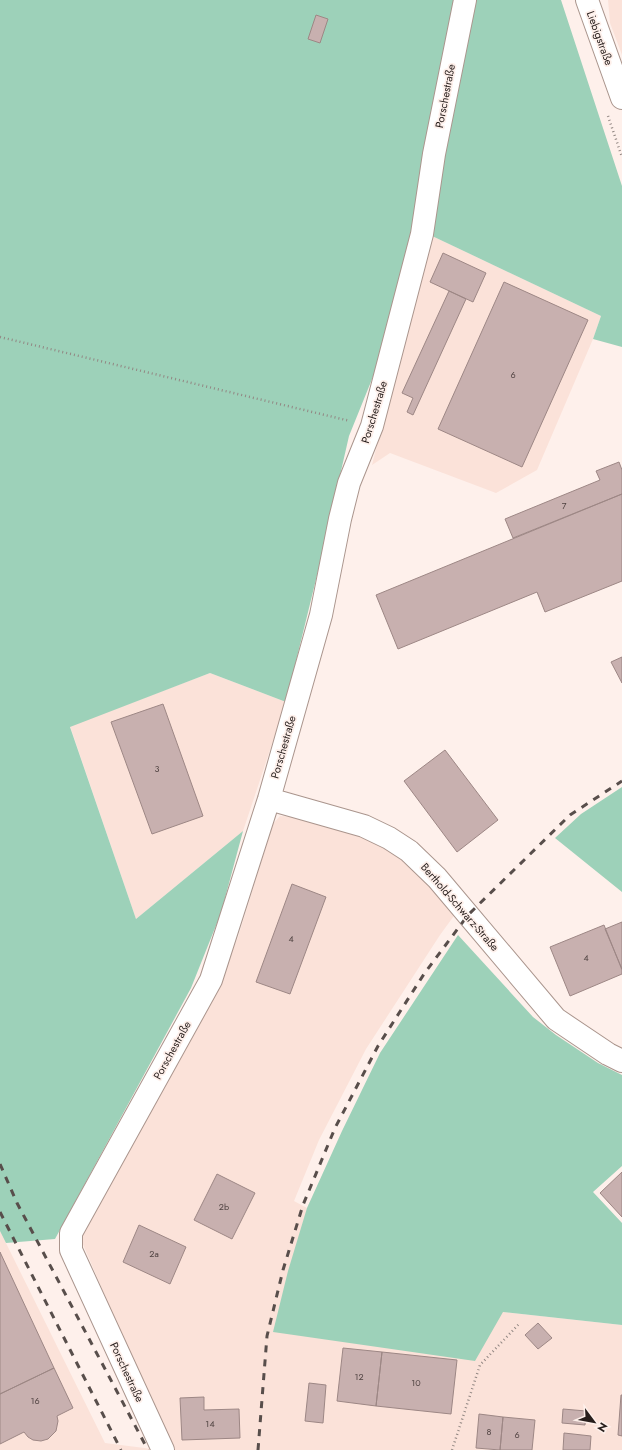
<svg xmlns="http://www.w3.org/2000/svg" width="622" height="1450" viewBox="0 0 622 1450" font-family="Jost,sans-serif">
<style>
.built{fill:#fbe2d9}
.green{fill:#9dd1b9}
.building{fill:#c8b0af;stroke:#9d8785}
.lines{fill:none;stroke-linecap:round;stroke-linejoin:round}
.street-casing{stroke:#aa958d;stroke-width:24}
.path{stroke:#928783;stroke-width:2.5;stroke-dasharray:1 3;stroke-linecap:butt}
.street{stroke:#fff;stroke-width:22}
.rail{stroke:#584e4b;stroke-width:3;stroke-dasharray:7 7;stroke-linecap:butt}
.labels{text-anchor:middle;stroke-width:3.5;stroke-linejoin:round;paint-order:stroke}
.number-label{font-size:9px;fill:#4f4241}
.street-label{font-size:11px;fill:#271e1c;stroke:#fef0eb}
</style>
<rect width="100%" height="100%" fill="#fef0eb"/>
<path class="built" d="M608,0H622V55L610,23Z
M430,235L601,316L593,339L537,470L496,493L390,453L372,465Z
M210,673L286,702L243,831L136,919L70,726Z
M280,816L298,817L361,833L404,858L456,913L440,935L366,1049L319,1140L294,1201L307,1208L324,1172L503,1312L622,1325V1450H171L79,1235L212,1000L238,937L273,824Z
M0,1231L105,1443L160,1450H0Z"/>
<path class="green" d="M0,0H457L403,276L385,347L349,436L320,563L286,702L210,673L70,727L136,919L243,831L221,913L191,988L55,1239L6,1243L0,1231Z
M474,0H561L622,186V347L593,339L601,316L430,235L441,159Z
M622,787V892L555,838L581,814Z
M458,935L533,1017L556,1035L598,1063L622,1075V1166L593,1192L622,1223V1325L503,1312L475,1361L273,1332L288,1271L307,1208L342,1131L380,1053Z"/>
<path class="building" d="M316,15L328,19L320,43L308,39Z
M443,253L486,273L473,302L430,282Z
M504,282L588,320L522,467L438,429Z
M449,291L466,299L413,415L407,412L413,398L402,393Z
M619,462L622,470V494L513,538L505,519L600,480L596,471Z
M622,494V581L545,612L537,592L398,649L376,595Z
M622,657V683L611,662Z
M163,704L203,816L152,834L111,722Z
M445,750L498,820L457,852L404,781Z
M292,884L326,897L290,994L256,982Z
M622,922V969L605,929Z
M604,925L622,970V974L570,996L550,947Z
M622,1172V1217L600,1193Z
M217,1174L255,1193L232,1239L194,1220Z
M139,1225L186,1247L170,1284L123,1262Z
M0,1252L54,1368L0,1394Z
M538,1323L552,1338L538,1349L525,1335Z
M343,1348L382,1352L376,1406L337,1401Z
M382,1352L457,1360L451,1414L376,1406Z
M54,1368L73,1408L57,1416L58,1421L56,1431L48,1439L41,1441L33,1440L28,1437L24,1432L0,1444V1394Z
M309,1383L326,1385L323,1423L305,1421Z
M621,1395H622V1436L618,1435Z
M204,1397V1410L239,1409L240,1438L182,1440L180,1398Z
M563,1409L586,1411L585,1425L562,1423Z
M479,1414L503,1417L500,1450L476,1448Z
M503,1417L535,1420L532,1450H500Z
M564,1433L591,1436L590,1450H563Z"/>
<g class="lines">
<defs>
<path id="street" d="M587,0L622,98
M269,799L364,826L389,838L409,851L437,878L556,1019L608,1054L622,1061
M163,1450L71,1250V1233L211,980L269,799L321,615L340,519L349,483L372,426L422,234L434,154L465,0"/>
</defs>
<use href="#street" class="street-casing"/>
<path class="path" d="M608,116L622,157
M0,337L350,421
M452,1450L480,1365L519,1324"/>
<use href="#street" class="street"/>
<path class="rail" d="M0,1164L17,1203L148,1450
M0,1212L121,1450
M258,1450L267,1336L283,1270L303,1205L335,1128L378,1046L424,974L468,915L570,815L622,781"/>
</g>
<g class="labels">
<g class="number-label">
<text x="513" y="378">6</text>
<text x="564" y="509">7</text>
<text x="157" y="772">3</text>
<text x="291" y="942">4</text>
<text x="586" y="961">4</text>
<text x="224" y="1210">2b</text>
<text x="154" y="1257">2a</text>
<text x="359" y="1380">12</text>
<text x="416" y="1386">10</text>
<text x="35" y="1404">16</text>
<text x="210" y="1427">14</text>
<text x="489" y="1435">8</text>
<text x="517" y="1438">6</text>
</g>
<g class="street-label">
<text transform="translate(600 38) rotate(70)" y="4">Liebigstraße</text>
<text transform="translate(445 96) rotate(-79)" y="4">Porschestraße</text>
<text transform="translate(374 412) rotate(-73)" y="4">Porschestraße</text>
<text transform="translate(283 747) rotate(-74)" y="4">Porschestraße</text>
<text transform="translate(460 907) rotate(49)" y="4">Berthold-Schwarz-Straße</text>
<text transform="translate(172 1050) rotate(-61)" y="4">Porschestraße</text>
<text transform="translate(127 1372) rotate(65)" y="4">Porschestraße</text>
</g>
</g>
<g transform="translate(594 1422) rotate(122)" stroke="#fef0eb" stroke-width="3" paint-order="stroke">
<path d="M0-3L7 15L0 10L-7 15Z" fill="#271e1c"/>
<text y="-6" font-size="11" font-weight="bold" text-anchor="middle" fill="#271e1c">N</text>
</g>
</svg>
